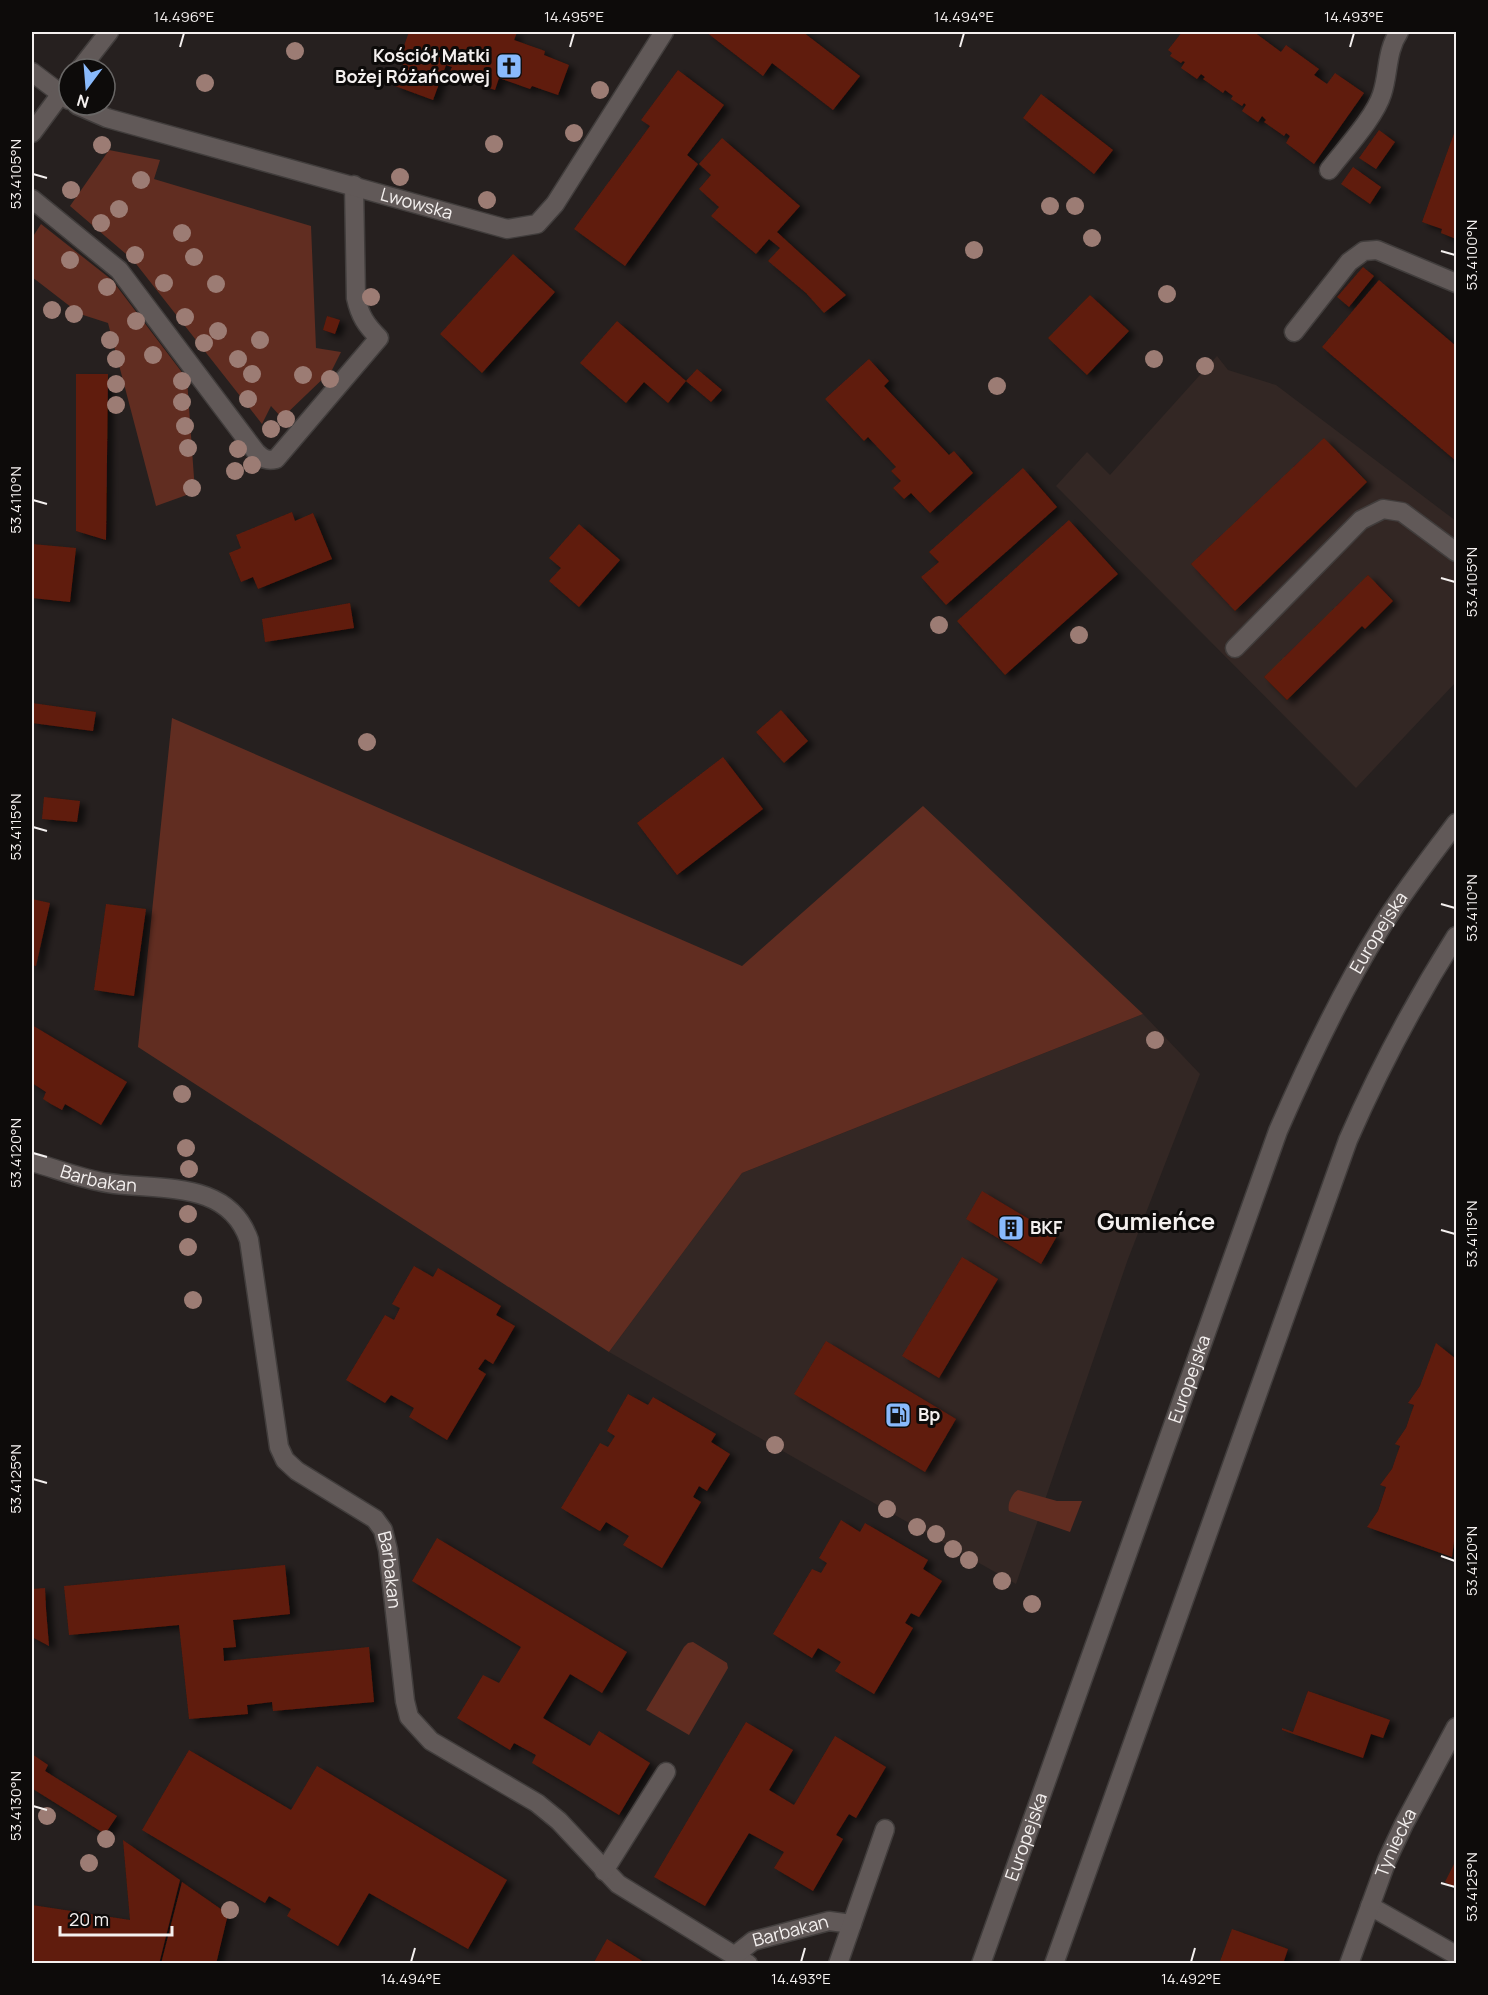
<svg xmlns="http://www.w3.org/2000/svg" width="1488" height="1995" viewBox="0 0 1488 1995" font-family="Manrope,sans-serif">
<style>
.built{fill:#332724}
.green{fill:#612d21}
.building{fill:#601b0b;filter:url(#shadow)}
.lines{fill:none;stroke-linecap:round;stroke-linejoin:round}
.service-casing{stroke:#413d3c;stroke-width:21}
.minor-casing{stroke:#413d3c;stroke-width:21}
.secondary-casing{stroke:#413d3c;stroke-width:21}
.service{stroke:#615958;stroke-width:18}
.minor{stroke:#615958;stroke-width:18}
.secondary{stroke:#615958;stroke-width:18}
.tree{fill:#9c7c74}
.ticks{fill:none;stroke:#f4f0ef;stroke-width:2}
.labels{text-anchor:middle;stroke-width:6;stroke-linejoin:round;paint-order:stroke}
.poi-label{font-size:18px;font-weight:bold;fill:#f4f0ef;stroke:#0d0b0a;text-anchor:start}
.street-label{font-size:18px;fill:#f4f0ef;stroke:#0d0b0a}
.district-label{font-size:24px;font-weight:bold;fill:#f4f0ef;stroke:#0d0b0a}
.neatline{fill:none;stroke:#f4f0ef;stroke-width:2}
.ticks-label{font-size:15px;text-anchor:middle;fill:#f4f0ef}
</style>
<defs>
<filter id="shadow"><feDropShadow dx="6" dy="4" stdDeviation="3" flood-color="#0009"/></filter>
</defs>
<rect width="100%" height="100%" fill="#26201f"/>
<path class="built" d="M1217,356L1228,370L1276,385L1456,521V682L1356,788L1056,486L1087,452L1110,475Z
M1143,1014L1200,1074L1128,1259L1016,1584L609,1352L742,1173Z"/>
<path class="green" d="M109,150L160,160L154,179L311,226L316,348L341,352L332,370L282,418L271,406L262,424L133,260L70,206Z
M41,224L112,280L187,379L195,492L156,506L108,323L80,314L32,277V238Z
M172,718L742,966L923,806L1143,1014L742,1173L609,1352L138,1047Z
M1018,1490L1057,1501H1082L1070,1532L1009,1511C1007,1504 1012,1493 1018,1490Z
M693,1642L727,1663L728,1668L689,1735L646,1710L684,1647L688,1643Z"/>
<path class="building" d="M409,32H517L514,40L545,51L544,55L569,65L558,95L532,86L530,89L499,78L495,90L477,84L479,77L464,70L461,79L449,74L452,67L446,65L433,100L395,86L406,56L401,54Z
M706,32H803L860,76L833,110L772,63L763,76Z
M1182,32H1254L1281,52L1286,45L1319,69L1314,75L1327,84L1335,73L1364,93L1314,164L1286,143L1290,136L1286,133L1284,136L1264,122L1266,120L1262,116L1258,122L1242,111L1246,105L1244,103L1242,106L1231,99L1233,96L1225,90L1223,93L1203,79L1205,77L1201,74L1197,79L1181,68L1185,62L1183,61L1181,63L1170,56L1172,53L1168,50Z
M678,70L724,105L687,155L698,164L625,266L574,229L650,126L641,120Z
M1041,94L1113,150L1094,174L1023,118Z
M1456,128V239L1441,233L1442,229L1422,222Z
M1379,130L1395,142L1376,169L1359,158Z
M722,138L800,206L777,232L846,295L824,313L806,293L768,261L780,248L769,239L756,254L711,216L719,207L699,189L711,175L699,164Z
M1353,167L1381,187L1370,204L1341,184Z
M513,254L555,292L482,373L440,334Z
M1363,267L1374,276L1349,307L1337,297Z
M1379,280L1456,346V461L1322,347Z
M1090,295L1129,331L1087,375L1048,338Z
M327,316L340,320L335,334L323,330Z
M617,321L686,381L668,403L644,382L626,403L580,363Z
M869,359L889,381L884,386L949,455L954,451L973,473L930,513L911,493L904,499L893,488L901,481L891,471L896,467L868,437L864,441L825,399Z
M697,369L722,390L711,402L686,381Z
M76,374H108L106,540L76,531Z
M1324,438L1367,482L1235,611L1191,564Z
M1023,468L1057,507L946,605L921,577L939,562L929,552Z
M292,512L295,521L313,513L332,559L258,589L253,577L241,582L229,553L241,548L236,535Z
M1069,520L1118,574L1005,675L957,621Z
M579,524L620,560L579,607L549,581L561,568L549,558Z
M32,544L76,548L70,602L32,598Z
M1368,575L1393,601L1365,629L1362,626L1287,700L1264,677Z
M350,603L354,628L265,642L262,619Z
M32,703L96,712L93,731L32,723Z
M781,710L808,741L784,763L756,732Z
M723,757L763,809L677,875L637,823Z
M44,797L80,801L77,822L42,819Z
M32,899L50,903L36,966L32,965Z
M106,904L146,909L134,996L94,990Z
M32,1025L127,1082L101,1125L65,1104L62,1110L51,1104L43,1099L46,1092L32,1083Z
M982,1191L1057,1236L1041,1264L966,1219Z
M962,1257L998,1279L939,1378L902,1356Z
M414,1266L433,1277L438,1268L501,1306L496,1315L515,1326L493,1364L485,1359L478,1369L486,1374L447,1440L409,1417L414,1408L391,1395L385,1403L346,1380L385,1315L394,1320L400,1308L392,1304Z
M826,1341L956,1419L925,1472L794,1394Z
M1436,1343L1456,1359V1526L1452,1557L1367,1527L1378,1511L1386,1487L1380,1485L1392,1469L1400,1446L1395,1444L1406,1428L1414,1405L1408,1403L1420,1386Z
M628,1394L648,1405L653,1397L716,1434L711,1442L730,1454L707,1491L699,1486L693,1497L701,1502L662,1568L623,1545L629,1536L606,1522L600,1531L598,1530L561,1508L600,1443L608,1447L615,1436L607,1431Z
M841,1520L860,1532L865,1523L928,1560L923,1569L942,1581L919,1617L911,1613L905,1623L913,1628L874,1694L835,1671L841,1662L818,1648L812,1658L773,1634L812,1569L821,1573L827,1563L819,1558Z
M437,1538L627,1652L602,1693L570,1674L543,1718L590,1746L599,1731L650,1763L619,1815L532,1763L536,1755L514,1743L510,1750L457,1718L483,1675L499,1683L521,1647L412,1581Z
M285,1565L290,1614L233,1620L236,1647L223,1648L224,1661L369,1647L374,1702L273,1711L272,1702L247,1705L248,1714L189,1719L179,1625L69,1635L64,1586Z
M45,1588L46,1609L49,1646L32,1637V1589Z
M1308,1691L1390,1720L1383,1738L1371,1734L1363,1758L1282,1730V1728L1293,1732Z
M746,1722L793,1750L769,1790L794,1805L835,1736L886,1767L856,1818L849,1814L836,1835L843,1839L813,1891L774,1868L784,1852L749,1833L705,1906L654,1877Z
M189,1750L291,1810L317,1766L507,1880L468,1949L369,1893L338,1946L287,1916L291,1909L269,1896L265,1903L142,1830Z
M32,1754L48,1765L45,1771L117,1816L105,1834L33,1789L32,1792Z
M123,1840L180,1880L159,1964H32V1905L130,1920Z
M1456,1860V1888L1445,1882Z
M182,1882L228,1914L216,1964H161Z
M1232,1929L1288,1949L1283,1964H1219Z
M607,1939L647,1964H593Z"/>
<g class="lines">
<defs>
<path id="service" d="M32,199L119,270L256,452C263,459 267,461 276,459L379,338C366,325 360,316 356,298L354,185
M1294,332L1349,262L1364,251L1377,250L1456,283
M1235,648L1361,520L1383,509L1402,512L1456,552"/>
<g id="minor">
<path d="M80,69L109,32"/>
<path d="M32,72L69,100"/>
<path id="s1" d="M77,105L107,118L507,229L537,224L555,204L664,32"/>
<path d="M32,133L69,83"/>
<path d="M1329,170C1345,149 1375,117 1382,94C1389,73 1386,51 1399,32"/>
<path id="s2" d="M32,1162C57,1169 82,1179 108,1183C159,1191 228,1179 249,1240L279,1447L285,1460L297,1471L375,1519L383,1530L388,1550L405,1701L409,1717L431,1741L537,1803L559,1821L618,1884L748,1964"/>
<path d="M604,1871L666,1772"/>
<path d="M1370,1906L1456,1955"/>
<path id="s3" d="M734,1956L753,1941L829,1921L852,1924"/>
<path d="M838,1964L885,1829"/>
<path id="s4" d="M1349,1964L1387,1860L1404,1824L1456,1727"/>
</g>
<g id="secondary">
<path id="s5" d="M981,1964L1278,1131C1308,1062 1340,994 1379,931C1402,893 1430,858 1456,823"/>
<path d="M1054,1964L1348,1140C1379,1069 1415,1001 1456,936"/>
</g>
</defs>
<use href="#service" class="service-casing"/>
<use href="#minor" class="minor-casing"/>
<use href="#secondary" class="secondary-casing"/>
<use href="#service" class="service"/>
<use href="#minor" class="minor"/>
<use href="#secondary" class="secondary"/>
</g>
<g class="tree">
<circle cx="295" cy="51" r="9"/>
<circle cx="205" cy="83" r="9"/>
<circle cx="600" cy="90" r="9"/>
<circle cx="574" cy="133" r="9"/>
<circle cx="494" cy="144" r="9"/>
<circle cx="102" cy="145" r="9"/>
<circle cx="400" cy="177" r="9"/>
<circle cx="141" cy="180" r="9"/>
<circle cx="71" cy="190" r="9"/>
<circle cx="487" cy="200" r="9"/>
<circle cx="1050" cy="206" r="9"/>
<circle cx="1075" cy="206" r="9"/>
<circle cx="119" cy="209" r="9"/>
<circle cx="101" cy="223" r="9"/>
<circle cx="182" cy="233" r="9"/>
<circle cx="1092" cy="238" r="9"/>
<circle cx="974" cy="250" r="9"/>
<circle cx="135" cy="255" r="9"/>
<circle cx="194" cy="257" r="9"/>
<circle cx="70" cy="260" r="9"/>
<circle cx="164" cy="283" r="9"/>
<circle cx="216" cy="284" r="9"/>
<circle cx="107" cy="287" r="9"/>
<circle cx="1167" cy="294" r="9"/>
<circle cx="371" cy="297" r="9"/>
<circle cx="52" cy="310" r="9"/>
<circle cx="74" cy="314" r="9"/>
<circle cx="185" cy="317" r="9"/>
<circle cx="136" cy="321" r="9"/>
<circle cx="218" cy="331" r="9"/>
<circle cx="110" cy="340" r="9"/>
<circle cx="260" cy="340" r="9"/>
<circle cx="204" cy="343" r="9"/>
<circle cx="153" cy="355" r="9"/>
<circle cx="116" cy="359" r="9"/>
<circle cx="238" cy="359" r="9"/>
<circle cx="1154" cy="359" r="9"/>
<circle cx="1205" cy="366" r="9"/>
<circle cx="252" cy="374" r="9"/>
<circle cx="303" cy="375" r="9"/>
<circle cx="330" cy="379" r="9"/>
<circle cx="182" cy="381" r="9"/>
<circle cx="116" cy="384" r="9"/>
<circle cx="997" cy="386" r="9"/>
<circle cx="248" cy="399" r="9"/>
<circle cx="182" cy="402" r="9"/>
<circle cx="116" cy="405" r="9"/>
<circle cx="286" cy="419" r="9"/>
<circle cx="185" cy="426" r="9"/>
<circle cx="271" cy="429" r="9"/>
<circle cx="188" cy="448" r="9"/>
<circle cx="238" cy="449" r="9"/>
<circle cx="252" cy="465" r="9"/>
<circle cx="235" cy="471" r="9"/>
<circle cx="192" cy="488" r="9"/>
<circle cx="939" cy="625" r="9"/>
<circle cx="1079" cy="635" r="9"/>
<circle cx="367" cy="742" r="9"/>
<circle cx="1155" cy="1040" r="9"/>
<circle cx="182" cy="1094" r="9"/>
<circle cx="186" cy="1148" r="9"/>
<circle cx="189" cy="1169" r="9"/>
<circle cx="188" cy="1214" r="9"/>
<circle cx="188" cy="1247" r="9"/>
<circle cx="193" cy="1300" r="9"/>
<circle cx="775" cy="1445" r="9"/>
<circle cx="887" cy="1509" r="9"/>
<circle cx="917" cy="1527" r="9"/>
<circle cx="936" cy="1534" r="9"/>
<circle cx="953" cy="1549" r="9"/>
<circle cx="969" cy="1560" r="9"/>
<circle cx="1002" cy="1581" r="9"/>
<circle cx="1032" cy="1604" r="9"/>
<circle cx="47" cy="1816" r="9"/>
<circle cx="106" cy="1839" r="9"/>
<circle cx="89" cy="1863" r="9"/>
<circle cx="230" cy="1910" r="9"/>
</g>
<path class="ticks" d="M180,47L184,33M570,47L574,33M960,47L964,33M1350,47L1354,33M33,174L47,178M1441,251L1455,255M33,500L47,504M1441,578L1455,582M33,827L47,831M1441,904L1455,908M33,1153L47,1157M1441,1230L1455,1234M33,1479L47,1483M1441,1556L1455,1561M33,1806L47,1810M1441,1883L1455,1887M411,1962L415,1948M801,1962L805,1948M1191,1962L1195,1948"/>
<defs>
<symbol id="church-square" viewBox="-11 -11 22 22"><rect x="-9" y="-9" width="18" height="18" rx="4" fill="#89bafc" stroke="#0d0b0a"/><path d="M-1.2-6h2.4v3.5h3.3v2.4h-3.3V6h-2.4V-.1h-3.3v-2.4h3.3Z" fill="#111"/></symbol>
<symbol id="building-square" viewBox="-11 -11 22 22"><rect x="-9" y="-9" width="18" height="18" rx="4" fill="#89bafc" stroke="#0d0b0a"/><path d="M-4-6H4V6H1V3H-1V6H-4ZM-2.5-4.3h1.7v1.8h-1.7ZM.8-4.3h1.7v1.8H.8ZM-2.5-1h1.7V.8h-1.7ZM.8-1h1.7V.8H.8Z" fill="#111"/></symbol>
<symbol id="fuel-square" viewBox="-11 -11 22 22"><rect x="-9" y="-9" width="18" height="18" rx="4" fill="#89bafc" stroke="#0d0b0a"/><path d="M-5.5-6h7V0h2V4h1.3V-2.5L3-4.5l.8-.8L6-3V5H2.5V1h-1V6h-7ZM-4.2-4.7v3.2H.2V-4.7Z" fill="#111"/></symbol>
</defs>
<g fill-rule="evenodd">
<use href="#church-square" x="494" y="51" width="30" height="30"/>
<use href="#building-square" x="996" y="1213" width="30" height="30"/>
<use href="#fuel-square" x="883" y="1400" width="30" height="30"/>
</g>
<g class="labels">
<g class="poi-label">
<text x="490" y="62" text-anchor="end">Kościół Matki<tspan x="490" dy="21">Bożej Różańcowej</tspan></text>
<text x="1030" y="1234">BKF</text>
<text x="918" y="1421">Bp</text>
</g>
<g class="street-label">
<text dy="6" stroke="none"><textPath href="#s1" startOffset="354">Lwowska</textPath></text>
<text dy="6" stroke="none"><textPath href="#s5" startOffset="1107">Europejska</textPath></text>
<text dy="6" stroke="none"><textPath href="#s2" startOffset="69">Barbakan</textPath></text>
<text dy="6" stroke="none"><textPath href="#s5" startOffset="621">Europejska</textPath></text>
<text dy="6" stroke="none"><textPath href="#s2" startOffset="627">Barbakan</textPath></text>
<text dy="6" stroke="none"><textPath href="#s5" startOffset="135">Europejska</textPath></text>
<text dy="6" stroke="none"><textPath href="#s4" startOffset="130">Tyniecka</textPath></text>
<text dy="6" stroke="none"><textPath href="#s3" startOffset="63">Barbakan</textPath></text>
</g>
<g class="district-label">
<text x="1156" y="1230">Gumieńce</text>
</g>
</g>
<rect width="1488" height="1995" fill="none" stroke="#0d0b0a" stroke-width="66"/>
<g transform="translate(87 87) rotate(196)"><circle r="28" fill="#0d0b0a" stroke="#696766" stroke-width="1.5"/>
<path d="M0-4.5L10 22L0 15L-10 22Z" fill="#89bafc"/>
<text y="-9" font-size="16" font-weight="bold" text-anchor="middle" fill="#f4f0ef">N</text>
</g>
<path d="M60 1926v9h112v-9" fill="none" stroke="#f4f0ef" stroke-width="3"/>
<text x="69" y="1926" font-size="18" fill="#f4f0ef" stroke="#0d0b0a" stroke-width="4.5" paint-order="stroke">20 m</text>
<rect x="33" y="33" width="1422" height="1929" class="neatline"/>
<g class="ticks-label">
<text x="184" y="22">14.496°E</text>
<text x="574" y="22">14.495°E</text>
<text x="964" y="22">14.494°E</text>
<text x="1354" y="22">14.493°E</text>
<text transform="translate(16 174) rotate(-90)" y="5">53.4105°N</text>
<text transform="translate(1472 255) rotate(-90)" y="5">53.4100°N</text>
<text transform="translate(16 500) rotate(-90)" y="5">53.4110°N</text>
<text transform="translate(1472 582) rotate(-90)" y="5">53.4105°N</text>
<text transform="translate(16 827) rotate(-90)" y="5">53.4115°N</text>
<text transform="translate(1472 908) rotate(-90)" y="5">53.4110°N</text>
<text transform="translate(16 1153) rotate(-90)" y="5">53.4120°N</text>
<text transform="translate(1472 1234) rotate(-90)" y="5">53.4115°N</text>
<text transform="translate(16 1479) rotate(-90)" y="5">53.4125°N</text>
<text transform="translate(1472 1561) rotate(-90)" y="5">53.4120°N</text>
<text transform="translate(16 1806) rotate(-90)" y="5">53.4130°N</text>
<text transform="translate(1472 1887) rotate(-90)" y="5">53.4125°N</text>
<text x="411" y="1984">14.494°E</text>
<text x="801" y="1984">14.493°E</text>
<text x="1191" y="1984">14.492°E</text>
</g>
</svg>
